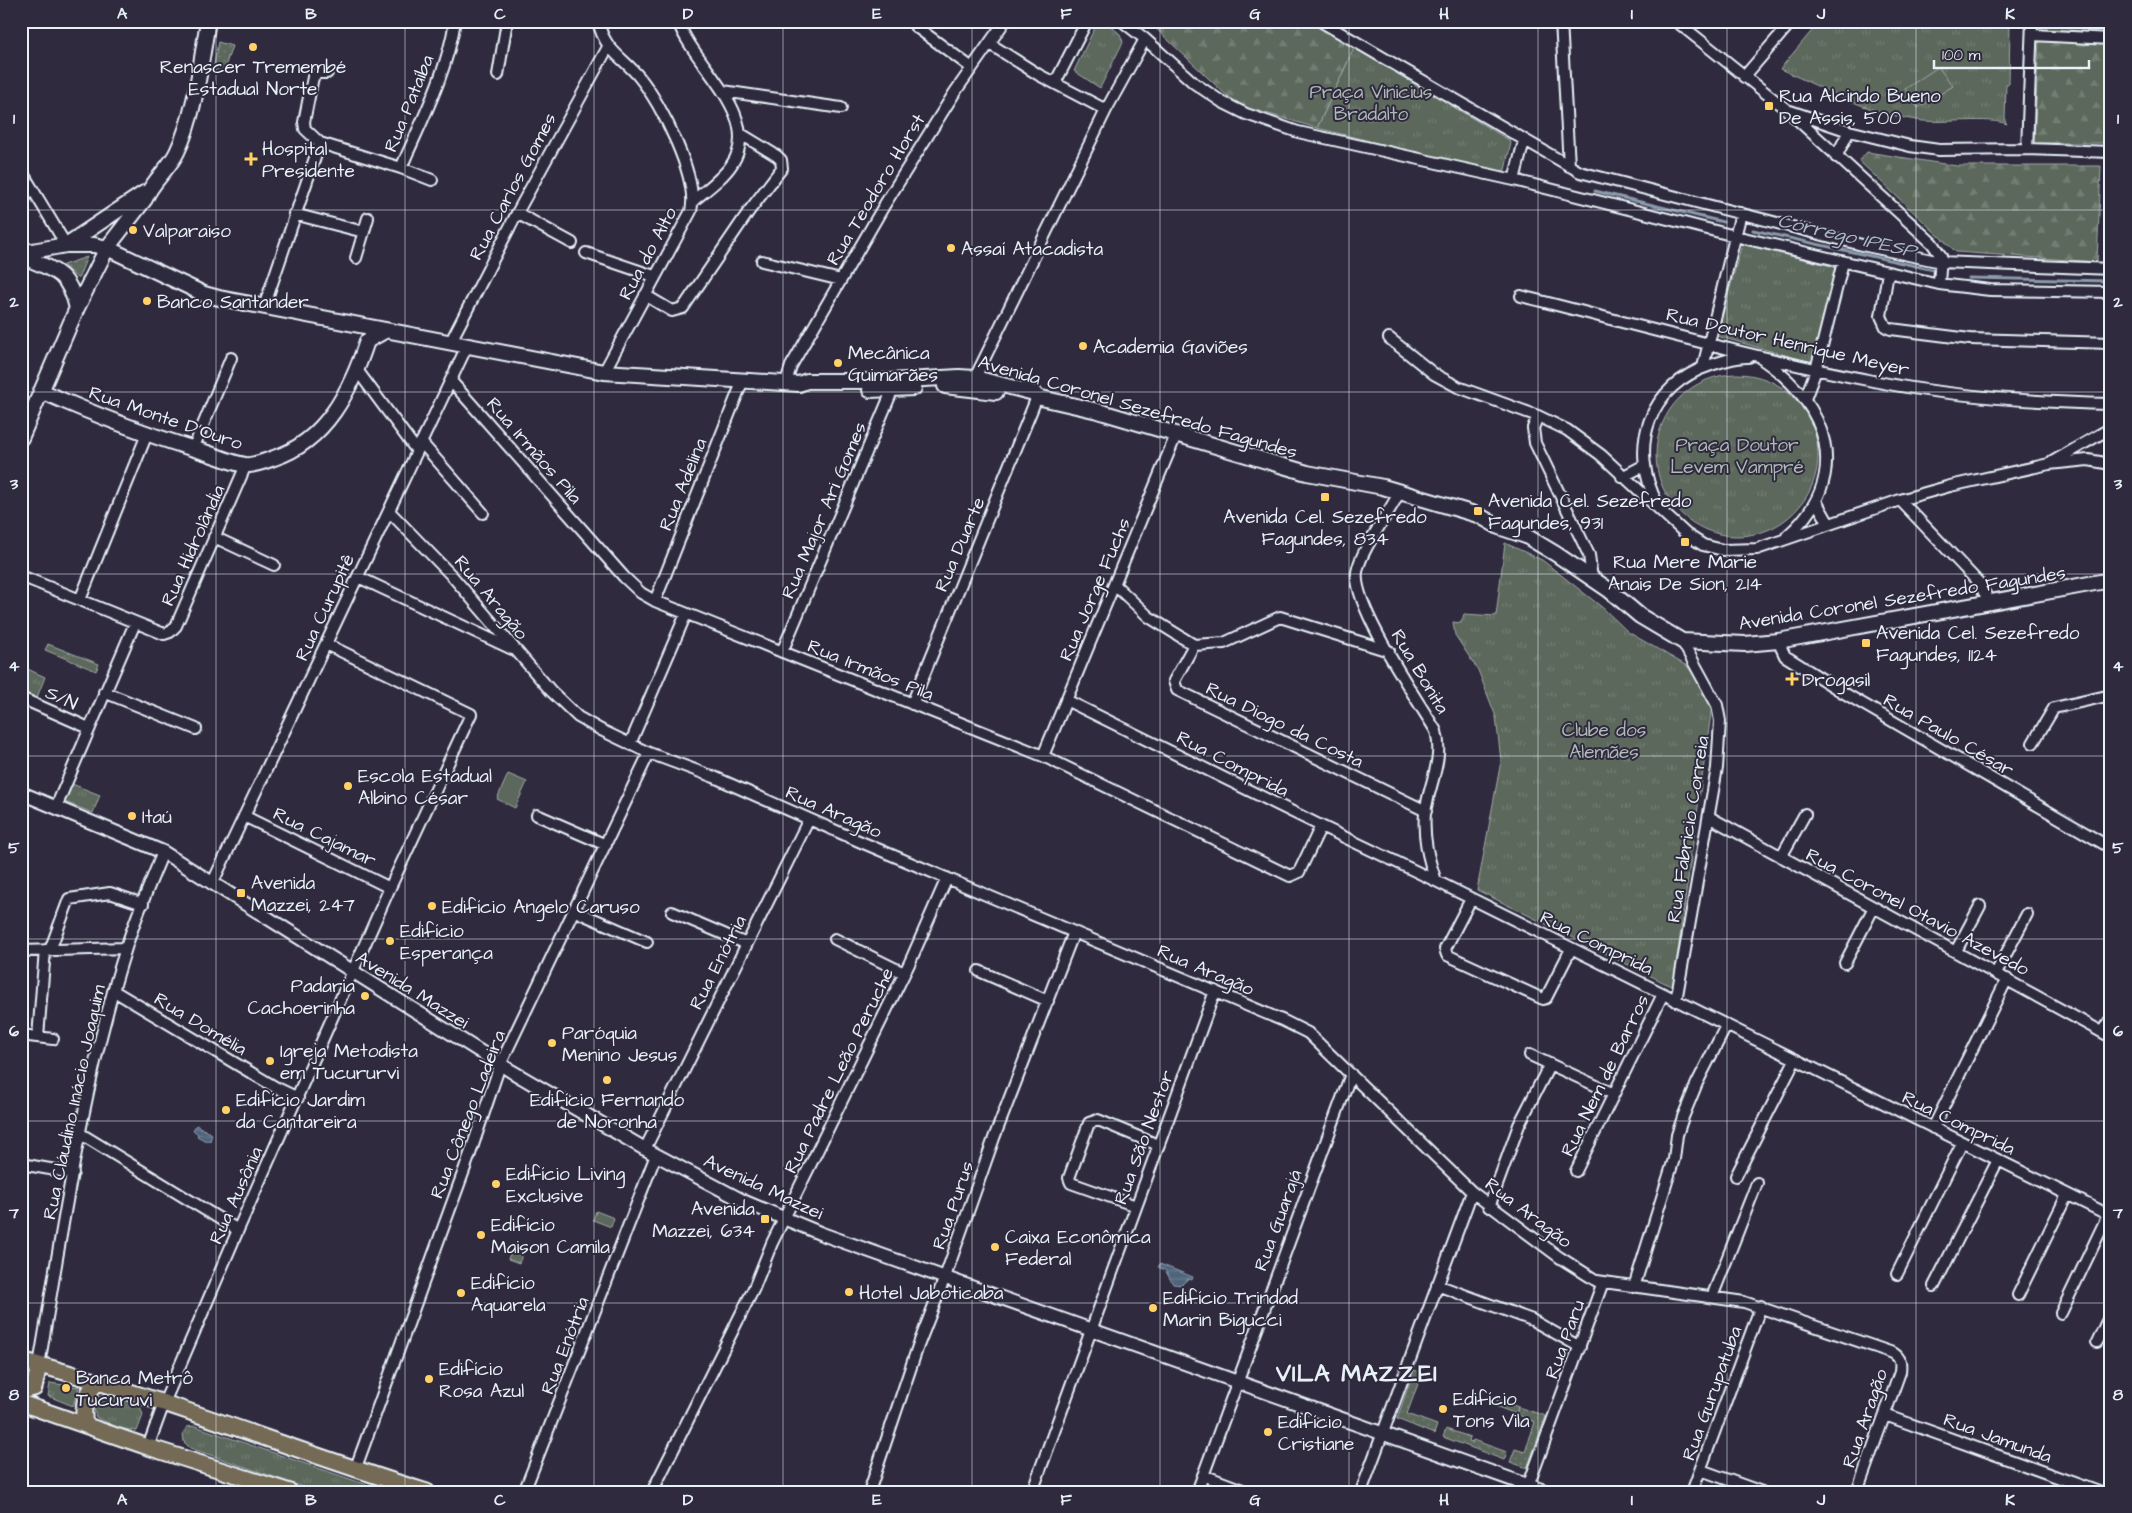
<svg xmlns="http://www.w3.org/2000/svg" width="2132" height="1513" viewBox="0 0 2132 1513" font-family="'Architects Daughter',sans-serif">
<style>
.grass{fill:url(#grass-tufts);stroke:#a2acaa}
.forest{fill:url(#forest-firs);stroke:#a2acaa}
.garden{fill:url(#garden-dots);stroke:#a2acaa}
.pitch{fill:#5b675b;stroke:#a2acaa}
.water{fill:url(#water-rules);stroke:#8c9cac}
.lines{fill:none;stroke-linecap:round;stroke-linejoin:round}
.stream{stroke:#8c9cac;stroke-width:3}
.minor-casing{stroke:#e8f1f8;stroke-width:14}
.tertiary-casing{stroke:#e8f1f8;stroke-width:16}
.secondary-casing{stroke:#e8f1f8;stroke-width:18}
.primary-casing{stroke:#e8f1f8;stroke-width:19}
.minor{stroke:#2f2a3d;stroke-width:10}
.tertiary{stroke:#2f2a3d;stroke-width:12}
.secondary{stroke:#2f2a3d;stroke-width:14}
.primary{stroke:#756a55;stroke-width:15}
.grid{fill:none;stroke:#e8f1f8;stroke-width:1;stroke-opacity:0.55}
.poi-dot{fill:#ffd166;stroke:#2f2a3d;stroke-width:2}
.labels{text-anchor:middle;stroke-width:4;stroke-linejoin:round;paint-order:stroke}
.poi-label{font-size:19px;fill:#e8f1f8;stroke:#2f2a3d;text-anchor:start}
.park-label{font-size:19px;fill:#b0bab9;stroke:#2f2a3d}
.street-label{font-size:19px;fill:#e8f1f8;stroke:#2f2a3d}
.water-label{font-size:20px;font-style:italic;fill:#abb9c6;stroke:#2f2a3d}
.district-label{font-size:24px;font-weight:bold;letter-spacing:1px;fill:#e8f1f8;stroke:#2f2a3d}
.neatline{fill:none;stroke:#e8f1f8;stroke-width:2}
.grid-label{font-size:16px;text-anchor:middle;font-weight:bold;fill:#e8f1f8}
</style>
<defs>
<pattern id="grass-tufts" width="24" height="20" patternUnits="userSpaceOnUse" patternTransform="scale(1.25)"><rect width="24" height="20" fill="#5b675b"/><path d="M3 7l-1-3M5 7V3M7 7l1-3M15 17l-1-3M17 17v-4M19 17l1-3" fill="none" stroke="#737d73"/></pattern>
<pattern id="forest-firs" width="22" height="20" patternUnits="userSpaceOnUse" patternTransform="scale(1.25)"><rect width="22" height="20" fill="#5b675b"/><path d="M5 1l3.5 6h-7zM16 11l3.5 6h-7z" fill="#737d73"/></pattern>
<pattern id="garden-dots" width="8" height="8" patternUnits="userSpaceOnUse" patternTransform="scale(1.25)"><rect width="8" height="8" fill="#5b675b"/><path d="M2 2h.1M6 6h.1" fill="none" stroke="#737d73" stroke-width="1.8" stroke-linecap="round"/></pattern>
<pattern id="water-rules" width="6" height="5" patternUnits="userSpaceOnUse" patternTransform="scale(1.25)"><rect width="6" height="5" fill="#4f647a"/><path d="M0 2.5h6" fill="none" stroke="#687b8e"/></pattern>
</defs>
<rect width="100%" height="100%" fill="#2f2a3d"/>
<filter id="ink" filterUnits="userSpaceOnUse"><feTurbulence type="fractalNoise" baseFrequency=".02" numOctaves="2"/><feDisplacementMap in="SourceGraphic" scale="10" xChannelSelector="R" yChannelSelector="G"/><feConvolveMatrix kernelMatrix="1 2 1 2 8 2 1 2 1" color-interpolation-filters="sRGB"/></filter>
<g filter="url(#ink)">
<path class="grass" d="M1098,21H1105L1120,34L1123,42L1100,88L1074,71Z
M1820,21H2010L2009,84H2006L2005,121L2007,124C1990,117 1945,123 1923,121C1868,114 1830,91 1780,69Z
M1354,48L1509,140L1511,143L1505,170L1501,171L1438,158L1317,128Z
M1742,244L1835,267L1814,363L1717,336Z
M1656 455a81 81 0 1 1 162 0a81 81 0 1 1-162 0Z
M1505,543L1542,560L1603,608L1628,632L1687,666L1696,677L1712,706L1673,987L1477,890L1501,761L1496,717L1478,670L1455,635L1453,622L1461,623L1464,614L1496,616Z
M48,644L99,664L96,671L45,650Z
M21,666L45,677L36,700L21,693Z
M72,784L100,795L93,813L65,802Z
M50,1383L79,1387L73,1406L48,1396Z
M108,1393L140,1406L143,1415L137,1431L118,1428L96,1417L93,1405L99,1396Z
M195,1426L388,1492H318L190,1448L184,1442L183,1433L187,1427Z"/>
<path class="forest" d="M1148,21H1311L1354,48L1317,128L1245,107L1226,95Z
M2040,21H2111V143H2034Z
M1867,152L1957,166H2101L2097,262L1956,252L1859,161Z"/>
<path class="garden" d="M218,42L232,46L223,73L213,70Z
M87,257L78,279L63,265Z
M1414,1370L1422,1373L1407,1414L1437,1425L1434,1434L1397,1419Z
M1518,1407L1546,1416L1527,1468L1510,1462L1515,1449L1525,1452L1535,1422L1516,1414Z
M1446,1429L1470,1437L1469,1442L1472,1443L1473,1440L1507,1452L1504,1460L1443,1437Z"/>
<path class="pitch" d="M1938,67L1953,86L1918,108L1905,89Z
M508,774L527,782L515,808L497,799Z
M596,1211L614,1218L611,1227L593,1220Z
M514,1244L525,1248L519,1263L508,1259Z
M1498,1399L1518,1407L1516,1414L1495,1406Z"/>
<path class="water" d="M196,1125L212,1134L210,1141H206L197,1136L198,1134L193,1130Z
M1160,1264L1193,1277L1192,1280L1188,1279L1181,1285L1173,1284L1165,1270L1158,1267Z"/>
<g class="lines">
<path class="stream" d="M1595,191L1723,222
M1753,230L1934,270
M1969,278L2111,281"/>
<defs>
<path id="minor" d="M598,21C605,52 622,56 640,78C661,104 699,178 691,211L604,372
M678,21C692,64 764,116 732,164C723,178 706,190 693,201
M1122,21L1145,39L1194,83L1222,102L1246,114L1298,132L1514,180L1735,236L1939,284L1990,290L2111,292
M1320,21L1580,172L1862,245L1941,262L2111,269
M1561,21L1569,166
M1676,21L1787,110L1932,243L1941,256L1939,284
M915,26L972,68
M2032,35L2111,39
M990,44L1039,75L1106,110
M498,75L507,21
M1744,77L1792,21
M1055,83L1087,21
M723,91L841,108
M1790,111L1849,131L1910,146L1939,150L2027,149L2111,152
M320,143L305,129L304,122L313,77L318,73H327
M2027,149L2032,21
M1836,157L1849,131
M401,168C422,120 447,73 455,21
M21,170L66,245
M1514,180L1524,141
M517,213L572,243
M294,214L364,232
M586,253L654,276
M356,258L368,218
M762,261L841,280
M1888,272L1881,316L1886,327L1891,329L1970,339L2111,343
M645,295L672,311L683,308L749,211L782,168L781,160L777,156L741,134
M1521,296C1640,326 1758,359 1878,382C1954,397 2033,402 2111,404
M264,307L320,143L401,168L432,180
M1389,338L1434,374L1458,387L1538,416L1567,430L1601,455L1686,534L1703,545L1723,550L1757,549L1900,500L1950,486L2049,464L2088,460L2111,464
M450,343L517,213L608,47
M1763,360C1829,405 1853,478 1787,536
M1703,367L1741,213
M357,370L417,451
M451,381L624,577L641,593L655,601L1043,756L1290,876L1299,872L1321,826
M786,382L791,366L885,204L955,92L1005,21
M972,384L1106,110L1145,39
M1805,399L1816,370L1843,262
M1538,416L1533,428L1535,443L1589,555L1592,579
M421,442L483,513
M193,449L231,358
M2052,462L2111,428
M1622,477L1645,465
M1400,491C1389,514 1361,549 1357,572C1352,605 1417,699 1436,731C1444,760 1429,784 1425,813C1423,838 1428,858 1436,881
M1900,500L1979,583L1990,603
M1817,503L1829,524
M1658,505C1627,447 1649,385 1711,365C1723,361 1737,356 1749,357
M389,511L453,577L551,691L578,717L601,730L649,753L714,777L861,842L1284,1021L1308,1033L1472,1192L1559,1257L1597,1281L1744,1302L1893,1353C1901,1358 1901,1363 1900,1372L1857,1492
M214,537L274,565
M21,576L164,634L170,632L176,626L246,465
M358,577L512,649
M1115,585L1149,617L1194,645L1224,643L1280,617L1389,651
M80,600L147,434
M655,601L743,380
M1778,641L1785,656L1844,693L2111,848
M1194,645L1174,681L1177,690L1426,811
M782,652L890,396V384
M104,692L196,729
M21,698L89,728
M1066,700L1321,826L1436,881L2111,1216
M912,704L1037,397
M2033,743L2054,708L2111,695
M630,744L686,614
M1043,756L1176,435
M56,807L135,623
M537,815L606,845
M244,816L390,888
M1709,817L2111,1037
M1781,857L1805,814
M212,884L467,346
M1471,899L1445,949L1447,955L1543,999L1546,998L1571,949
M575,911L647,942
M672,912L747,944
M835,939L904,973
M50,950L69,899L110,893L143,904
M21,951L126,948
M1956,951L1980,906
M1845,963L1874,907
M979,971L1048,1001
M1996,973L2027,914
M114,991L275,1087L298,1098
M1676,1001L1717,768L1720,721L1717,705L1682,641
M2103,1032L2111,1019
M21,1035L53,1039
M38,1037L45,950
M1530,1055L1614,1094
M1933,1128L2007,979
M81,1134L238,1230
M645,1149L809,819
M21,1164L73,1173
M1576,1171L1663,994
M1736,1176L1795,1060
M1136,1206L1071,1183L1069,1178L1089,1123L1098,1120L1158,1145
M1489,1207L1519,1125L1550,1064
M1897,1274L1962,1143
M1437,1285L1532,1320L1580,1347
M1934,1286L1998,1160
M1634,1287L1674,1159L1677,1135L1683,1117L1697,1083L1726,1026
M2018,1295L2067,1195
M1712,1297L1757,1183
M2061,1313L2108,1215
M2097,1342L2111,1313
M39,1365C63,1226 83,1083 126,948C136,916 150,884 163,852
M1885,1415L2099,1492
M148,1447L164,1403L238,1230L388,892L471,714L326,644
M355,1470L470,1154L500,1065L649,753
M1701,1470L1762,1492
M1203,1475L1248,1492
M524,1492L656,1155
M652,1492L754,1288L772,1243L910,962L947,878
M869,1492L918,1346L945,1277L994,1138L1074,932
M1032,1492L1215,991
M1197,1492L1351,1074
M1361,1492L1472,1192
M1526,1492L1603,1282
M1692,1492L1761,1306"/>
<path id="tertiary" d="M21,793L163,852L511,1071L645,1149L745,1202L822,1234L1547,1492"/>
<path id="secondary" d="M66,245H94L107,248L204,294L219,298L604,372L799,384L807,381H890L959,377L975,378L1034,393L1037,397L1098,411L1307,473L1383,487L1478,515L1499,527L1526,536L1556,554L1609,590L1640,616L1682,641L1745,644L1778,641L2111,580
M21,253L66,245L144,193
M21,256C54,270 68,271 77,308
M945,386L996,392
M870,390L914,388
M41,391C93,414 147,435 201,451C215,455 231,463 245,465C253,466 266,461 274,458C326,441 351,390 367,341L385,331
M21,438L77,308L107,248L145,199C152,181 169,169 177,152C195,115 201,62 208,21"/>
<path id="primary" d="M21,1360C159,1396 291,1450 427,1492
M21,1391L34,1388L39,1365
M21,1403L148,1447L290,1492
M85,1425C82,1406 84,1395 98,1382"/>
</defs>
<use href="#minor" class="minor-casing"/>
<use href="#tertiary" class="tertiary-casing"/>
<use href="#secondary" class="secondary-casing"/>
<use href="#primary" class="primary-casing"/>
<use href="#minor" class="minor"/>
<use href="#tertiary" class="tertiary"/>
<use href="#secondary" class="secondary"/>
<use href="#primary" class="primary"/>
</g>
</g>
<path class="grid" d="M216,21V1492M405,21V1492M594,21V1492M783,21V1492M972,21V1492M1160,21V1492M1349,21V1492M1538,21V1492M1727,21V1492M1916,21V1492M21,210H2111M21,392H2111M21,574H2111M21,756H2111M21,939H2111M21,1121H2111M21,1303H2111"/>
<g class="poi-dot">
<circle cx="253" cy="47" r="5"/>
<rect x="1764" y="101" width="10" height="10" rx="2.5"/>
<path d="M248.5 151.5h5v5h5v5h-5v5h-5v-5h-5v-5h5z"/>
<circle cx="133" cy="230" r="5"/>
<circle cx="951" cy="248" r="5"/>
<circle cx="147" cy="301" r="5"/>
<circle cx="1083" cy="346" r="5"/>
<circle cx="838" cy="363" r="5"/>
<rect x="1320" y="492" width="10" height="10" rx="2.5"/>
<rect x="1473" y="506" width="10" height="10" rx="2.5"/>
<rect x="1680" y="537" width="10" height="10" rx="2.5"/>
<rect x="1861" y="638" width="10" height="10" rx="2.5"/>
<path d="M1789.5 671.5h5v5h5v5h-5v5h-5v-5h-5v-5h5z"/>
<circle cx="348" cy="786" r="5"/>
<circle cx="132" cy="816" r="5"/>
<rect x="236" y="888" width="10" height="10" rx="2.5"/>
<circle cx="432" cy="906" r="5"/>
<circle cx="390" cy="941" r="5"/>
<circle cx="365" cy="996" r="5"/>
<circle cx="552" cy="1043" r="5"/>
<circle cx="270" cy="1061" r="5"/>
<circle cx="607" cy="1080" r="5"/>
<circle cx="226" cy="1110" r="5"/>
<circle cx="496" cy="1184" r="5"/>
<rect x="760" y="1214" width="10" height="10" rx="2.5"/>
<circle cx="481" cy="1235" r="5"/>
<circle cx="995" cy="1247" r="5"/>
<circle cx="849" cy="1292" r="5"/>
<circle cx="461" cy="1293" r="5"/>
<circle cx="1153" cy="1308" r="5"/>
<circle cx="429" cy="1379" r="5"/>
<circle cx="66" cy="1388" r="5"/>
<circle cx="1443" cy="1409" r="5"/>
<circle cx="1268" cy="1432" r="5"/>
</g>
<g class="labels">
<g class="poi-label">
<text x="253" y="73" text-anchor="middle">Renascer Tremembé<tspan x="253" dy="22">Estadual Norte</tspan></text>
<text x="1779" y="102">Rua Alcindo Bueno<tspan x="1779" dy="22">De Assis, 500</tspan></text>
<text x="262" y="155">Hospital<tspan x="262" dy="22">Presidente</tspan></text>
<text x="143" y="237">Valparaiso</text>
<text x="961" y="255">Assaí Atacadista</text>
<text x="157" y="308">Banco Santander</text>
<text x="1093" y="353">Academia Gaviões</text>
<text x="848" y="359">Mecânica<tspan x="848" dy="22">Guimarães</tspan></text>
<text x="1488" y="507">Avenida Cel. Sezefredo<tspan x="1488" dy="22">Fagundes, 931</tspan></text>
<text x="1325" y="523" text-anchor="middle">Avenida Cel. Sezefredo<tspan x="1325" dy="22">Fagundes, 834</tspan></text>
<text x="1685" y="568" text-anchor="middle">Rua Mere Marie<tspan x="1685" dy="22">Anais De Sion, 214</tspan></text>
<text x="1876" y="639">Avenida Cel. Sezefredo<tspan x="1876" dy="22">Fagundes, 1124</tspan></text>
<text x="1802" y="686">Drogasil</text>
<text x="358" y="782">Escola Estadual<tspan x="358" dy="22">Albino César</tspan></text>
<text x="142" y="823">Itaú</text>
<text x="251" y="889">Avenida<tspan x="251" dy="22">Mazzei, 247</tspan></text>
<text x="442" y="913">Edifício Angelo Caruso</text>
<text x="400" y="937">Edifício<tspan x="400" dy="22">Esperança</tspan></text>
<text x="355" y="992" text-anchor="end">Padaria<tspan x="355" dy="22">Cachoerinha</tspan></text>
<text x="562" y="1039">Paróquia<tspan x="562" dy="22">Menino Jesus</tspan></text>
<text x="280" y="1057">Igreja Metodista<tspan x="280" dy="22">em Tucururvi</tspan></text>
<text x="236" y="1106">Edifício Jardim<tspan x="236" dy="22">da Cantareira</tspan></text>
<text x="607" y="1106" text-anchor="middle">Edifício Fernando<tspan x="607" dy="22">de Noronha</tspan></text>
<text x="506" y="1180">Edifício Living<tspan x="506" dy="22">Exclusive</tspan></text>
<text x="755" y="1215" text-anchor="end">Avenida<tspan x="755" dy="22">Mazzei, 634</tspan></text>
<text x="491" y="1231">Edifício<tspan x="491" dy="22">Maison Camila</tspan></text>
<text x="1005" y="1243">Caixa Econômica<tspan x="1005" dy="22">Federal</tspan></text>
<text x="471" y="1289">Edifício<tspan x="471" dy="22">Aquarela</tspan></text>
<text x="859" y="1299">Hotel Jaboticaba</text>
<text x="1163" y="1304">Edifício Trindad<tspan x="1163" dy="22">Marin Bigucci</tspan></text>
<text x="439" y="1375">Edifício<tspan x="439" dy="22">Rosa Azul</tspan></text>
<text x="76" y="1384">Banca Metrô<tspan x="76" dy="22">Tucuruvi</tspan></text>
<text x="1453" y="1405">Edifício<tspan x="1453" dy="22">Tons Vila</tspan></text>
<text x="1278" y="1428">Edifício<tspan x="1278" dy="22">Cristiane</tspan></text>
</g>
<g class="park-label">
<text x="1371" y="98">Praça Vinicius<tspan x="1371" dy="22">Bradalto</tspan></text>
<text x="1737" y="451">Praça Doutor<tspan x="1737" dy="22">Levem Vampré</tspan></text>
<text x="1604" y="736">Clube dos<tspan x="1604" dy="22">Alemães</tspan></text>
</g>
<g class="street-label">
<text transform="translate(408 103) rotate(-68)" y="7">Rua Pataíba</text>
<text transform="translate(512 186) rotate(-62)" y="7">Rua Carlos Gomes</text>
<text transform="translate(875 189) rotate(-59)" y="7">Rua Teodoro Horst</text>
<text transform="translate(647 253) rotate(-62)" y="7">Rua do Alto</text>
<text transform="translate(1788 341) rotate(13)" y="7">Rua Doutor Henrique Meyer</text>
<text transform="translate(1138 406) rotate(16)" y="7">Avenida Coronel Sezefredo Fagundes</text>
<text transform="translate(166 417) rotate(19)" y="7">Rua Monte D'Ouro</text>
<text transform="translate(535 450) rotate(49)" y="7">Rua Irmãos Pìla</text>
<text transform="translate(682 484) rotate(-68)" y="7">Rua Adelina</text>
<text transform="translate(823 510) rotate(-67)" y="7">Rua Major Ari Gomes</text>
<text transform="translate(959 544) rotate(-67)" y="7">Rua Duarte</text>
<text transform="translate(192 545) rotate(-66)" y="7">Rua Hidrolândia</text>
<text transform="translate(1094 589) rotate(-67)" y="7">Rua Jorge Fuchs</text>
<text transform="translate(492 597) rotate(50)" y="7">Rua Aragão</text>
<text transform="translate(1902 597) rotate(-9)" y="7">Avenida Coronel Sezefredo Fagundes</text>
<text transform="translate(324 607) rotate(-65)" y="7">Rua Curupitê</text>
<text transform="translate(871 669) rotate(22)" y="7">Rua Irmãos Pìla</text>
<text transform="translate(1421 671) rotate(59)" y="7">Rua Bonita</text>
<text transform="translate(62 697) rotate(24)" y="7">S/N</text>
<text transform="translate(1285 724) rotate(26)" y="7">Rua Diogo da Costa</text>
<text transform="translate(1949 734) rotate(30)" y="7">Rua Paulo César</text>
<text transform="translate(1233 763) rotate(27)" y="7">Rua Comprida</text>
<text transform="translate(834 811) rotate(24)" y="7">Rua Aragão</text>
<text transform="translate(1687 829) rotate(-81)" y="7">Rua Fabricio Correia</text>
<text transform="translate(325 836) rotate(26)" y="7">Rua Cajamar</text>
<text transform="translate(1918 911) rotate(28)" y="7">Rua Coronel Otavio Azevedo</text>
<text transform="translate(1597 942) rotate(26)" y="7">Rua Comprida</text>
<text transform="translate(717 962) rotate(-63)" y="7">Rua Enótria</text>
<text transform="translate(1206 969) rotate(23)" y="7">Rua Aragão</text>
<text transform="translate(413 989) rotate(32)" y="7">Avenida Mazzei</text>
<text transform="translate(201 1023) rotate(31)" y="7">Rua Domélia</text>
<text transform="translate(838 1070) rotate(-64)" y="7">Rua Padre Leão Peruche</text>
<text transform="translate(1604 1075) rotate(-64)" y="7">Rua Nem de Barros</text>
<text transform="translate(73 1102) rotate(-78)" y="7">Rua Cláudino Inácio Joaquim</text>
<text transform="translate(467 1114) rotate(-69)" y="7">Rua Cônego Ladeira</text>
<text transform="translate(1959 1122) rotate(26)" y="7">Rua Comprida</text>
<text transform="translate(1143 1137) rotate(-70)" y="7">Rua São Nestor</text>
<text transform="translate(764 1186) rotate(25)" y="7">Avenida Mazzei</text>
<text transform="translate(235 1195) rotate(-66)" y="7">Rua Ausônia</text>
<text transform="translate(952 1205) rotate(-71)" y="7">Rua Purus</text>
<text transform="translate(1529 1212) rotate(37)" y="7">Rua Aragão</text>
<text transform="translate(1277 1220) rotate(-70)" y="7">Rua Guarajá</text>
<text transform="translate(1564 1339) rotate(-70)" y="7">Rua Paru</text>
<text transform="translate(564 1345) rotate(-69)" y="7">Rua Enótria</text>
<text transform="translate(1711 1393) rotate(-70)" y="7">Rua Gurupatuba</text>
<text transform="translate(1864 1418) rotate(-71)" y="7">Rua Aragão</text>
<text transform="translate(1998 1437) rotate(20)" y="7">Rua Jamunda</text>
</g>
<g class="water-label">
<text transform="translate(1847 235) rotate(13)" y="7">Córrego IPESP</text>
</g>
<g class="district-label">
<text x="1357" y="1381">VILA MAZZEI</text>
</g>
</g>
<rect width="2132" height="1513" fill="none" stroke="#2f2a3d" stroke-width="55"/>
<path d="M1934 60v8h155v-8" fill="none" stroke="#e8f1f8" stroke-width="2.5"/>
<text x="1942" y="60" font-size="15" fill="#e8f1f8" stroke="#2f2a3d" stroke-width="4" paint-order="stroke">100 m</text>
<rect x="28" y="28" width="2076" height="1458" class="neatline"/>
<g class="grid-label">
<text x="122" y="19">A</text>
<text x="311" y="19">B</text>
<text x="500" y="19">C</text>
<text x="688" y="19">D</text>
<text x="877" y="19">E</text>
<text x="1066" y="19">F</text>
<text x="1255" y="19">G</text>
<text x="1444" y="19">H</text>
<text x="1632" y="19">I</text>
<text x="1821" y="19">J</text>
<text x="2010" y="19">K</text>
<text x="14" y="124">1</text>
<text x="2118" y="124">1</text>
<text x="14" y="307">2</text>
<text x="2118" y="307">2</text>
<text x="14" y="489">3</text>
<text x="2118" y="489">3</text>
<text x="14" y="671">4</text>
<text x="2118" y="671">4</text>
<text x="14" y="853">5</text>
<text x="2118" y="853">5</text>
<text x="14" y="1036">6</text>
<text x="2118" y="1036">6</text>
<text x="14" y="1218">7</text>
<text x="2118" y="1218">7</text>
<text x="14" y="1400">8</text>
<text x="2118" y="1400">8</text>
<text x="122" y="1505">A</text>
<text x="311" y="1505">B</text>
<text x="500" y="1505">C</text>
<text x="688" y="1505">D</text>
<text x="877" y="1505">E</text>
<text x="1066" y="1505">F</text>
<text x="1255" y="1505">G</text>
<text x="1444" y="1505">H</text>
<text x="1632" y="1505">I</text>
<text x="1821" y="1505">J</text>
<text x="2010" y="1505">K</text>
</g>
</svg>
